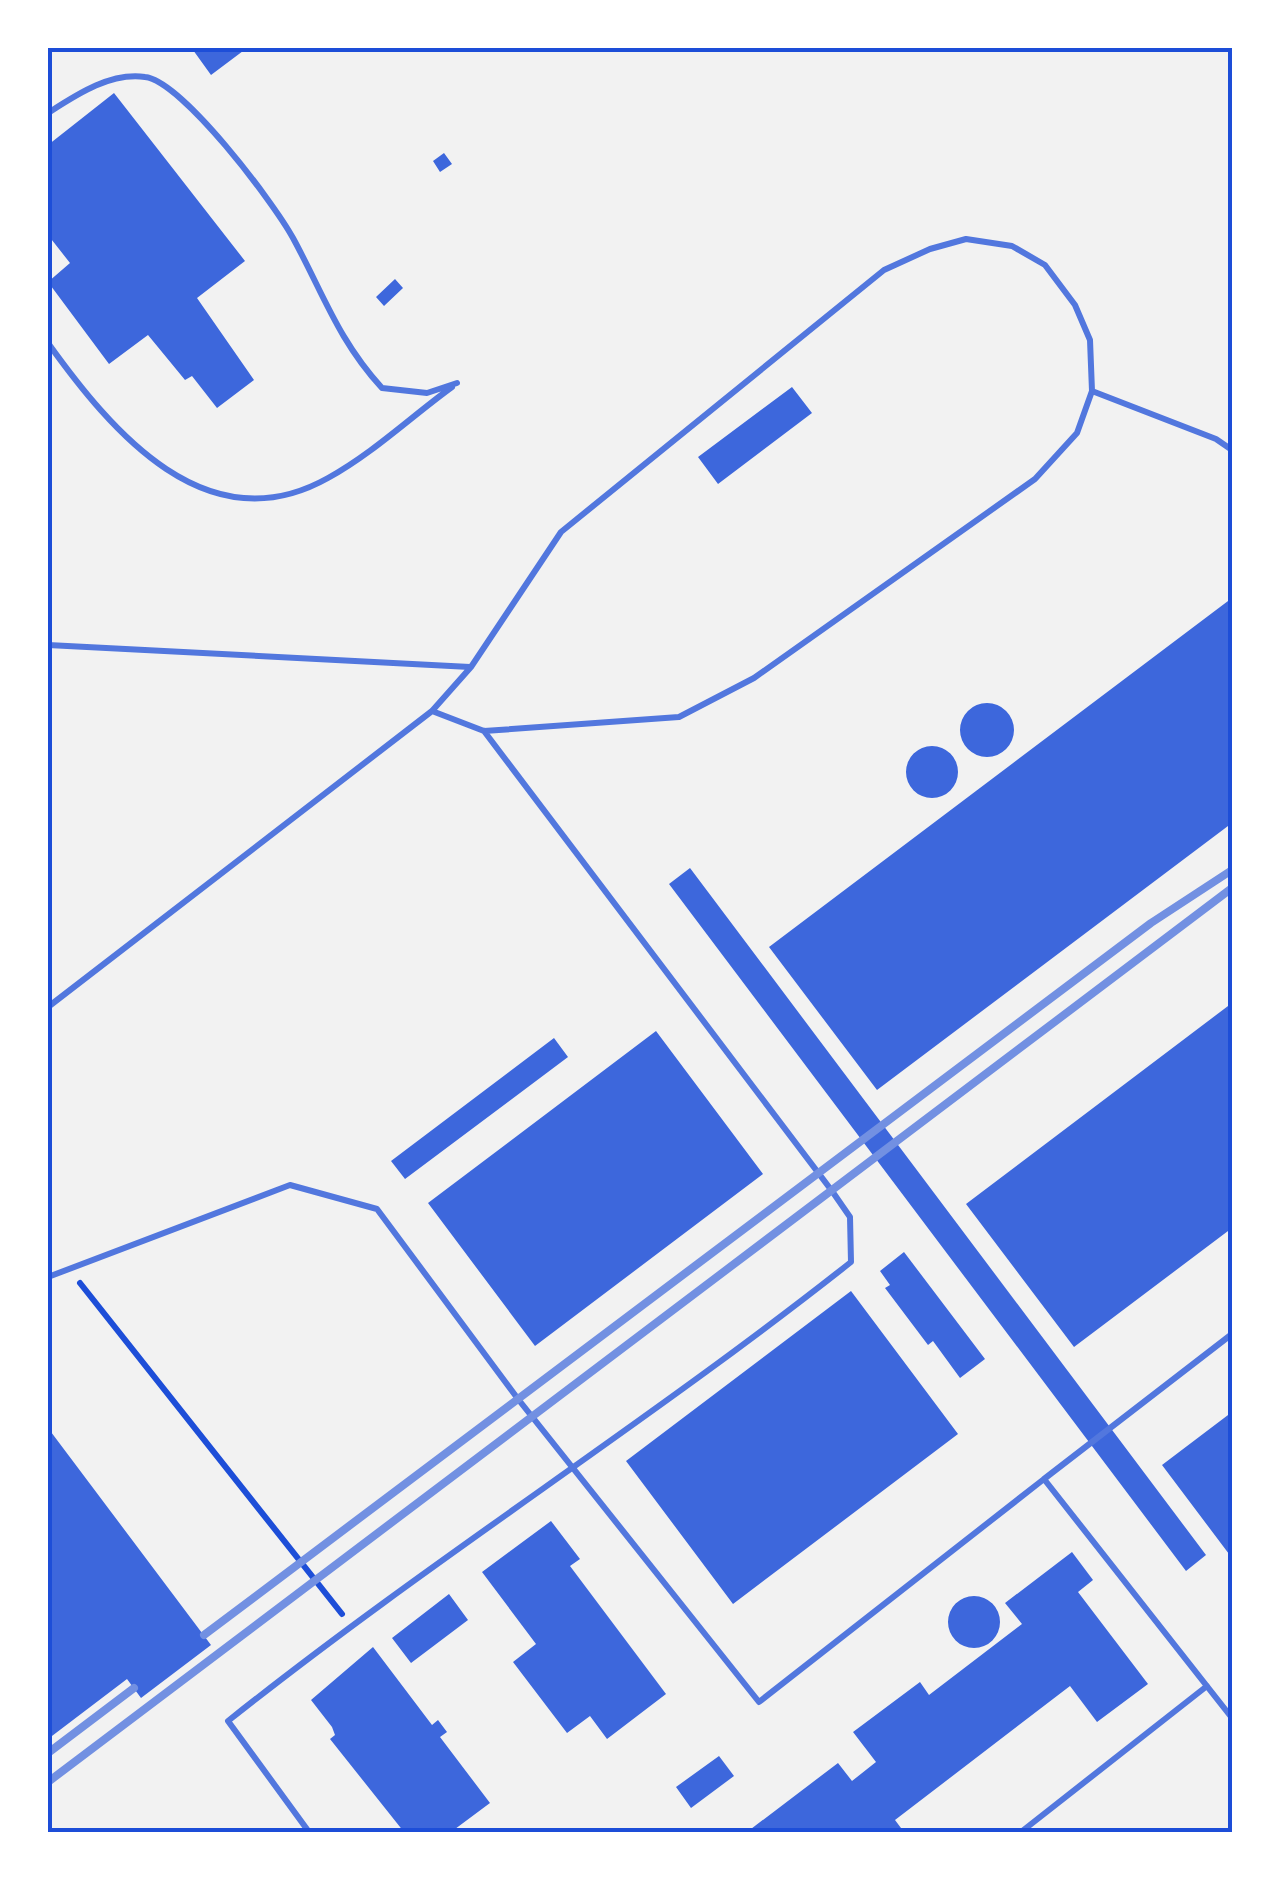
<svg xmlns="http://www.w3.org/2000/svg" width="1280" height="1880" viewBox="0 0 1280 1880" font-family="Manrope,sans-serif">
<style>
.building{fill:#3d67dc}
.lines{fill:none;stroke-linecap:round;stroke-linejoin:round}
.path{stroke:#1d4ed8;stroke-width:6}
.service{stroke:#5277de;stroke-width:6}
.rail{stroke:#7290e2;stroke-width:8}
.neatline{fill:none;stroke:#1d4ed8;stroke-width:4}
</style>
<rect width="100%" height="100%" fill="#f2f2f2"/>
<path class="building" d="M195,48H247L211,75L193,50Z
M114,93L245,261L197,298L254,380L217,408L192,376L185,380L148,335L109,364L48,282L70,263L48,235V145Z
M444,153L452,164L440,172L433,161Z
M395,279L403,288L384,306L376,297Z
M792,387L812,413L718,484L698,457Z
M1232,598V823L877,1090L769,947Z
M960 730a27 27 0 1 1 54 0a27 27 0 1 1-54 0Z
M906 772a26 26 0 1 1 52 0a26 26 0 1 1-52 0Z
M690,868L1206,1555L1186,1571L669,884Z
M1232,1003V1228L1074,1347L966,1204Z
M656,1031L763,1174L535,1346L428,1203Z
M554,1038L568,1057L405,1179L391,1161Z
M904,1252L985,1359L960,1378L933,1341L928,1345L885,1288L890,1285L880,1271Z
M851,1291L958,1434L733,1604L626,1461Z
M1232,1412V1558L1162,1465Z
M48,1428L211,1645L141,1698L127,1679L48,1739Z
M551,1521L580,1559L570,1566L666,1694L607,1739L590,1716L567,1733L513,1662L536,1644L482,1572Z
M1072,1552L1093,1580L1078,1592L1148,1684L1097,1722L1070,1686L895,1820L904,1832H747L838,1763L852,1781L876,1762L853,1732L920,1682L929,1695L1022,1624L1005,1603Z
M449,1594L468,1620L411,1663L392,1638Z
M948 1622a26 26 0 1 1 52 0a26 26 0 1 1-52 0Z
M373,1647L432,1725L438,1720L447,1732L440,1737L490,1803L451,1832H404L330,1739L335,1735L332,1727L311,1700Z
M719,1756L734,1776L691,1808L676,1787Z"/>
<g class="lines">
<path class="path" d="M80,1283L342,1614"/>
<path class="service" d="M48,113C76,95 110,72 145,77C182,81 274,203 293,238C323,293 338,340 382,388L427,393L457,383
M48,343C111,431 207,546 328,478C372,454 412,416 452,387
M1092,391L1216,439L1232,450
M48,645L470,667
M48,1007L432,711L471,667L561,532L884,270L930,249L966,239L1012,246L1045,265L1075,305L1090,340L1092,391L1077,433L1035,479L754,678L679,717L484,731L432,711
M48,1277L290,1185L377,1209L518,1399L759,1702L1044,1479L1232,1718
M1044,1479L1232,1334
M309,1832L228,1721C430,1560 649,1422 851,1262L850,1217L832,1191L484,731
M1021,1832L1207,1686"/>
<path class="rail" d="M204,1635L1151,923L1232,870
M48,1753L134,1688
M48,1782L1232,888"/>
</g>
<rect width="1280" height="1880" fill="none" stroke="#ffffff" stroke-width="100"/>
<rect x="50" y="50" width="1180" height="1780" class="neatline"/>
</svg>
